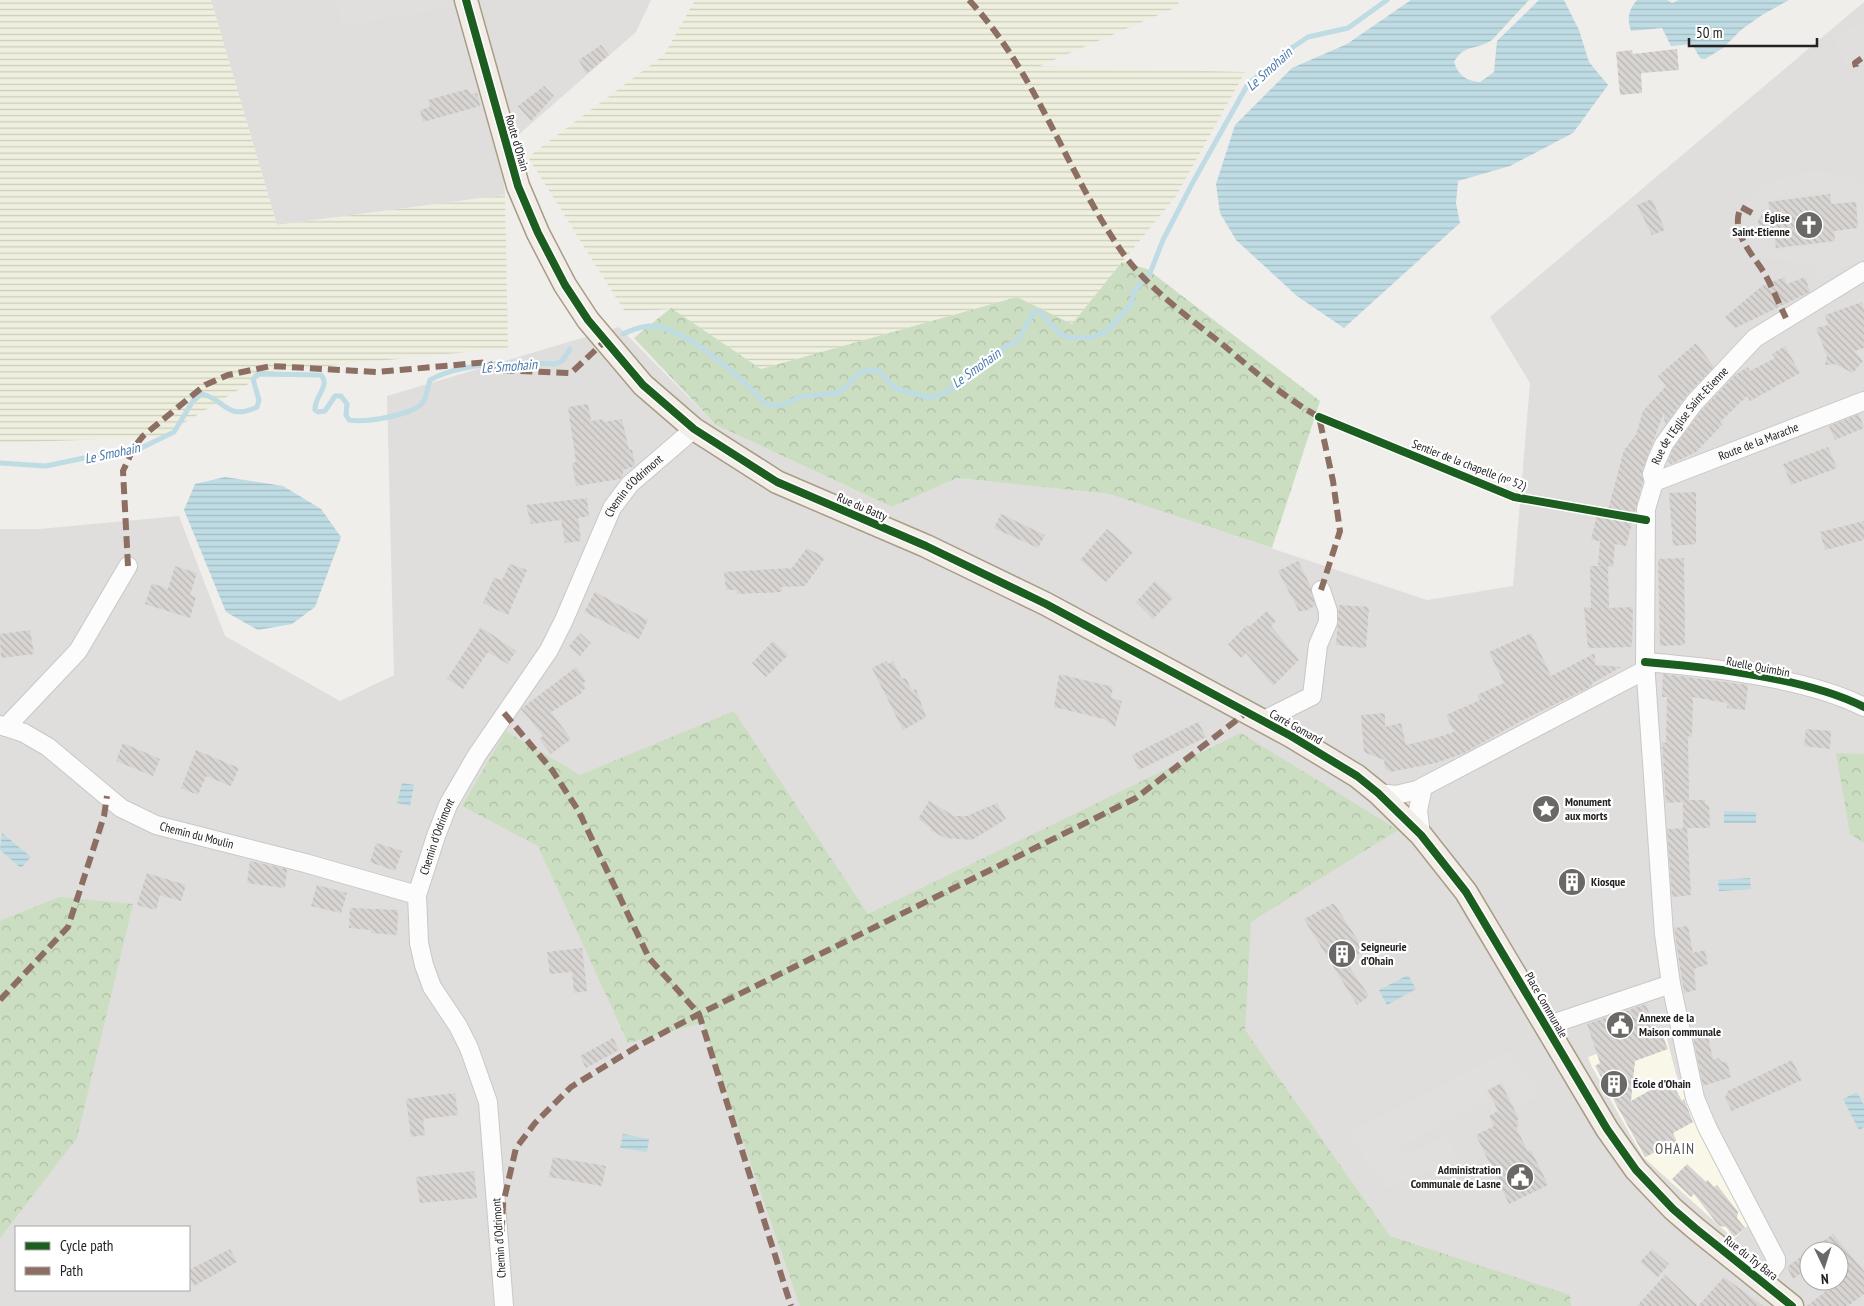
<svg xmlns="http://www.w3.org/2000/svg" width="1864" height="1306" viewBox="0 0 1864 1306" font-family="'PT Sans Narrow',sans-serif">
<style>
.residential{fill:#dfdedc;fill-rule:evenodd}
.education{fill:#f8f7e8}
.farmland{fill:url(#farmland-rules)}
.forest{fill:url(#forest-crowns)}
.parking{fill:#e0dfde;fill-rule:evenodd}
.water{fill:url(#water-rules)}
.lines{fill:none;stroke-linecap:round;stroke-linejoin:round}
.stream{stroke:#bfdbe3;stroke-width:5}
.building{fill:url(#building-back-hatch)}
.minor-casing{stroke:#c9c8c7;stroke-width:20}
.major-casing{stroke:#a79c86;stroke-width:25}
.minor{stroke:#fdfcfc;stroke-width:18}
.major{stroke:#f3ede7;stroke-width:22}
.quiet{stroke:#8d6e63;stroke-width:6;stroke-dasharray:12 6;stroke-linecap:butt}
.cycleway-casing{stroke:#fff;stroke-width:11}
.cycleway{stroke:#1b5e20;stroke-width:8}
.labels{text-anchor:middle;stroke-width:4.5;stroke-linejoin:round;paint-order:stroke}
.street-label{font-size:12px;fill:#222;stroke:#fff}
.poi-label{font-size:12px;font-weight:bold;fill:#222;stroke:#fff;text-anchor:start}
.water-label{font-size:14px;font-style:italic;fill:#4a7aab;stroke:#fff}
.quarter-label{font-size:15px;letter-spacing:1px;fill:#555;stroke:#fff}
</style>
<defs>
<pattern id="farmland-rules" width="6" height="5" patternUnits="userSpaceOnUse" patternTransform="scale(1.25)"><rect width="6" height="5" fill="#efefdf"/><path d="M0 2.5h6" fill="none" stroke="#cdcdbf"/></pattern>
<pattern id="forest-crowns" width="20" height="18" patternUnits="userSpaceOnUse" patternTransform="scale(1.25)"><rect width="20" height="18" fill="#cbdec1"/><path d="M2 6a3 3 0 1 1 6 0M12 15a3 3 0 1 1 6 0" fill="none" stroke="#aebea6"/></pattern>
<pattern id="water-rules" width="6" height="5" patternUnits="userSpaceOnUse" patternTransform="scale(1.25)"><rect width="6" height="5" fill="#bfdbe3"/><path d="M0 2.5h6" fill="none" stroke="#a4bcc2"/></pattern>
<pattern id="building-back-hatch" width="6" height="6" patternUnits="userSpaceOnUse" patternTransform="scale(1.25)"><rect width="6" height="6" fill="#d7d4d2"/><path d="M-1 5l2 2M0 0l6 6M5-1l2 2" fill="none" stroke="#b8b6b4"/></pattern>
</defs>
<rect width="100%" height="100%" fill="#f0eeeb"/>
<path class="residential" d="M211,0H651L636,32L501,150L505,195L277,225Z
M1864,2V1306H0V529H39L179,516L225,636L340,701L394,675L387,396L619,327L716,425L892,507L956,478L1109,494L1427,600L1513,586L1530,383L1490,317ZM16,1227H189V1290H16ZM1809,1251H1839V1281H1809Z"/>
<path class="education" d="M1665,1031L1676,1074L1685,1096L1700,1123L1749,1224L1734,1239L1643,1157L1592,1067L1588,1057Z"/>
<path class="farmland" d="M0,0H211L277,225L505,195L508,348L268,372L161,437L0,443Z
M695,0H1178L1179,6L1040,66L1245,72L1176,196L1072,324L1017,297L761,369L671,309L625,312L528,157L664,55Z"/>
<path class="forest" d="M1122,262L1147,269L1320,401L1272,548L1109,494L957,478L892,507L716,425L634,338L671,308L761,369L1017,297L1072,324Z
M734,711L868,914L1241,733L1398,830L1251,922L1245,1030L1390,1236L1570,1295L1571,1306H800L702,1023L628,1043L538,846L462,806L506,731L580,775Z
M1836,753L1864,754V843L1850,834Z
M59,897L133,904L77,1138L0,1238V921Z"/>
<path class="parking" d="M337,0H451L453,6L342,27Z
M1864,22V64L1847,70L1833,35Z
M1816,170L1855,178L1864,185V259L1819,279L1811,264L1759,257L1745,230L1744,220L1750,201L1765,186L1792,175ZM1829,192L1831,204L1856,202L1858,228L1834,231L1835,241L1827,245L1775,251L1771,248L1763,237L1758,221L1768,201L1772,198Z
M1509,1051L1541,1095L1518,1106L1503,1079L1484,1090L1488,1099L1400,1147L1404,1156L1447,1136L1458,1159L1386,1188L1348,1133Z"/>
<path class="water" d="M1411,0H1529L1492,40C1476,51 1465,43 1454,62C1458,75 1466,81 1480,82L1494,72L1497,41L1539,0H1564L1579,30L1589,62L1608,85L1573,133L1510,166L1458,181L1456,203L1460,223L1344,328L1297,296L1236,240L1220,213L1216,184L1235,125L1292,68L1347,44Z
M1637,0H1667L1672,3L1679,0H1789L1762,15L1741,30L1723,48L1705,59L1700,58L1692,44L1671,46L1662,28L1631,31C1627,18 1628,11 1637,0Z
M225,477L283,486L321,509L341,537L315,607L292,624L258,630L226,612L184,510L195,484Z
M402,783L414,785L410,806L397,803Z
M1724,811L1756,812V823H1724Z
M2,833L31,857L21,868L0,850Z
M1750,878L1751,889L1719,891L1718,880Z
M1408,975L1416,989L1387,1005L1379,990Z
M1857,1092L1864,1105V1127L1859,1130L1843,1099Z
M623,1134L649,1139L647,1152L620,1148Z"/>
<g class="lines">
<path class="stream" d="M623,334C631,330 640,327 649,326C684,325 743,379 765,404C789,410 789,398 806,396C816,394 829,396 838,392C855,385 850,369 878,370L895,388L926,397L938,396L948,391L989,356L1018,340L1034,312L1039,311L1060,334L1071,338L1094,337L1108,330L1131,304L1134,291L1150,273L1163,240L1193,182L1248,84L1293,47L1308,37L1348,28L1387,0
M0,463L46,466L103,454L137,450L174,432L193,401L201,394C225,398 226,422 257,407L259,400L253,379L258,374L321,375C331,386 314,396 315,410L318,412L325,411L335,396H341L347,404L346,415L349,420C365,423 414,415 423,402C427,396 428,386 430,380C462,362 519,362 555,364L562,361L570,349"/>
</g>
<path class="building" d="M601,45L609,55L586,74L579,60Z
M1677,49L1679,70L1641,73L1642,93L1620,95L1616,52L1632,50L1633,54Z
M544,86L554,96L531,121L518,106Z
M468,89L471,94L477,93L480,106L423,122L420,110L430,107L428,100Z
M1830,194L1831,204L1856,202L1858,228L1834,231L1835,241L1776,248L1774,237H1765L1760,231L1758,221L1763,213L1770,212L1768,202Z
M1652,199L1665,230L1652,235L1637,205Z
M1784,277L1787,284L1805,277L1810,292L1735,328L1725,317L1762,286Z
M1862,302L1864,311V348L1854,351L1863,361L1853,373L1835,364L1825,365L1827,356L1816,328L1828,325L1825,315Z
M1696,343L1714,367L1686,396L1665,425L1664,412L1642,471L1643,481L1626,546L1615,544L1613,567L1608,566L1609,608L1633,607L1632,647L1588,648L1584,607L1591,608L1590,566H1605L1598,565L1600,541L1591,540L1597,515L1606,518L1624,450L1636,435L1643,411L1666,386L1658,376Z
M1785,346L1800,373L1750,401L1747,396L1720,422L1722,425L1696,452L1671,464L1668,461L1673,449L1702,410L1735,375L1748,367L1750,371L1775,358L1772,354Z
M588,404L591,421L604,419V422L622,419L629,450L632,449L635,466L623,470V476L620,479L576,486L572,463L576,462L568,407Z
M1859,414L1864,428L1835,440L1829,426Z
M1828,447L1837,468L1791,485L1783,464Z
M1696,492V544L1673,546L1669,493Z
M587,498L589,516L578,518L581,541L565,543L561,520L531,524L526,505Z
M1001,514L1045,535L1038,548L994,528Z
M1864,521V540L1825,550L1820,532Z
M1107,529L1133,552L1106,582L1080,560Z
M807,548L825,558L805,586L781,587L782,592L737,594V590H726L724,572L792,568Z
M1684,558L1685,645L1660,646L1658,559Z
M1298,561L1311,587L1315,606L1305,611H1299L1278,571Z
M510,564L527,570L508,615L483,603L494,578L502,580Z
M175,566L197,573L190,595L196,597L190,618L145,604L152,583L168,589Z
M1155,581L1173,598L1153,619L1136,602Z
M595,592L648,620L639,639L584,612Z
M1339,605L1369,607L1366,648L1336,645Z
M1267,611L1276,621L1271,626L1299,660L1273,686L1246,653L1241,658L1228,644L1247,625L1249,627Z
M481,627L516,651L508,664L488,652L463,689L447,679Z
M30,630L34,654L1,658L0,634Z
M580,633L591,643L580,656L569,646Z
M1531,633L1551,676L1595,653V665L1621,667L1591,684L1592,686L1521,721L1464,753L1436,763L1390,772L1385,768L1384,760L1364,752L1361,715L1385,713V727L1401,723L1406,745L1432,739L1454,732L1446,715L1480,700L1477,695L1504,683L1489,652Z
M773,641L788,655L766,677L752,663Z
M886,661L888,664L893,661L902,679L906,678L912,691L916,689L926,717L903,730L872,668Z
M576,667L586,681L583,683L586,688L581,691L582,693L551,712L571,739L551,754L539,739L543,736L521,709Z
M1059,674L1113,687L1111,698L1122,701L1115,727L1104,719L1054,707Z
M1663,674L1748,685L1745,710L1727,708V703L1693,697L1692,737L1688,736L1689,800H1705V804L1709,806L1710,828H1683V802L1666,803L1662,742L1666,743L1667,697H1662Z
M1198,722L1206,737L1139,770L1132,755Z
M1806,729L1831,731L1830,749L1804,746Z
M123,743L160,759L153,776L116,761Z
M196,750L239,768L231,786L206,776L198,795L181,788Z
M929,801L954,816H967L997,803L1006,819L972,840L945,838L930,830L931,828L918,819Z
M1687,828L1691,895L1672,897L1667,829Z
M376,843L402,851L395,871L370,862Z
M250,861L287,869L285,888L247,883Z
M1558 882a13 13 0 1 1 26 0a13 13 0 1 1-26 0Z
M147,873L186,885L181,901L160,895L156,910L137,905Z
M317,885L347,893L341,913L311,906Z
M1334,903L1364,950L1346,962L1369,996L1357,1005L1304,919Z
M350,908L398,910L397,935L371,933V930L349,928Z
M1688,926L1693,953L1705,950L1708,964L1694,969L1696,990L1684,993L1674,928Z
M582,948L587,991L574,993L572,972L550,974L547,952Z
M1646,1004L1657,1035L1662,1034L1668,1049L1635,1061L1631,1101L1670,1079L1682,1101L1684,1099L1693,1122L1673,1133L1677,1142L1645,1157L1595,1066L1600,1063L1587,1024Z
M1707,1031L1713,1060L1718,1058L1722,1062H1727L1731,1077L1703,1086L1693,1036Z
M613,1038L619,1050L586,1068L580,1056Z
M1792,1060L1802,1080L1732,1111L1725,1098L1728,1091Z
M1501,1083L1519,1119L1517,1120L1519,1126L1516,1127L1528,1152L1531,1150L1548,1185L1509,1204L1476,1135L1494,1126L1489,1116L1498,1111L1488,1090Z
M455,1093L458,1115L423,1119L425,1135L411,1137L406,1099Z
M553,1157L606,1166L602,1186L549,1177Z
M1687,1164L1706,1182L1708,1180L1714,1187L1717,1185L1738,1212L1737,1218L1745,1228L1734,1237L1726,1227L1720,1226L1715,1221L1694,1194L1691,1197L1672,1179Z
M474,1171L477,1198L420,1203L416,1177Z
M1833,1234L1864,1271V1294L1848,1306H1807L1840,1280L1839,1251H1809Z
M230,1249L237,1262L194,1286L189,1276V1270Z
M1652,1249L1669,1264L1658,1277L1640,1262Z
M1809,1251V1267L1793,1279L1787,1267Z
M1665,1275L1698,1306L1724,1277L1763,1306H1637Z"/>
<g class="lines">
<defs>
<g id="minor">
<path id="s1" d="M1654,482L1864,401"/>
<path d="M1645,662C1709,667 1807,678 1864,707"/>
<path d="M1262,721L1312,696L1318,645L1328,622V611L1321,590"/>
<path id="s2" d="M0,725L24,733L48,747L121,808L156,825L305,863L417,895"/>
<path d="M6,727L78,651L128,566"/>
<path d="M1378,793L1396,795L1417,790L1645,670"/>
<path d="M1421,835L1418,810L1423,787"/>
<path d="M1546,1026L1671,984"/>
<path id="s3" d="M1763,1281L1776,1264V1259L1707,1127L1695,1098L1671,984L1664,934L1645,662L1646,509L1654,482L1652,474L1656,462L1664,444L1694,403L1755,338L1864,271"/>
<path id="s4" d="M504,1306L488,1102L469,1048L458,1026L432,987L424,965L419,943L417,895L436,836L448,805L477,755L549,650L564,620L612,508L630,484L694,429"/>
</g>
<path id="major" d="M466,0L518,186L538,233L565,285L588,320L643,385L694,429L777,482L926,546L1046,604L1291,736L1357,776L1378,793L1421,835L1466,892L1607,1129L1636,1170L1673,1209L1695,1228L1792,1306"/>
</defs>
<use href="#minor" class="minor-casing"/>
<use href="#major" class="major-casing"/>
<use href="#minor" class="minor"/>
<use href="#major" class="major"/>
<path class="quiet" d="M969,0C1036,72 1065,169 1120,249C1144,285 1188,317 1222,344C1253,370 1283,397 1319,417L1333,481L1340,531L1321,590
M1856,67L1855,63L1862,58
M1752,213L1741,207C1729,233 1754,255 1766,276C1773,289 1779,304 1786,318
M128,566L123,471L134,447L143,436L205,385L228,375L271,366L377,372L489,362L493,370L571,373L604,342
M504,713L552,770L578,810L649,958L699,1014L791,1306
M0,1000L68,927L104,816L107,796
M501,1250L503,1204L516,1148L535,1123L571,1087L638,1046L699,1014L1136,798L1247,712"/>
<defs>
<path id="cycleway" d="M466,0L518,186L538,233L565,285L588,320L643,385L694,429L777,482L926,546L1046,604L1291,736L1357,776L1378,793L1421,835L1466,892L1607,1129L1636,1170L1673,1209L1695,1228L1792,1306
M1319,417L1514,497L1646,520
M1645,662C1709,667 1807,678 1864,707"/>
</defs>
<use href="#cycleway" class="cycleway-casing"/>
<use href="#cycleway" class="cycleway"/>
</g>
<defs>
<symbol id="church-disc" viewBox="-11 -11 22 22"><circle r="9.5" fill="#6a6968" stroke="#fff"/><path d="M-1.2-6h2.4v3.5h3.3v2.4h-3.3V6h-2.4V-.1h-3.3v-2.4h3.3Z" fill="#fff"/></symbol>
<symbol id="sight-disc" viewBox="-11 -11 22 22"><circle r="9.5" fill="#6a6968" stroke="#fff"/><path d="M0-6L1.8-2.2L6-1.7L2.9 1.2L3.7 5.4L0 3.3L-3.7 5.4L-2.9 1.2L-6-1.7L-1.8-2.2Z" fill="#fff"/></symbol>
<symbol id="building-disc" viewBox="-11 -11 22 22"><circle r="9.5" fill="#6a6968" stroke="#fff"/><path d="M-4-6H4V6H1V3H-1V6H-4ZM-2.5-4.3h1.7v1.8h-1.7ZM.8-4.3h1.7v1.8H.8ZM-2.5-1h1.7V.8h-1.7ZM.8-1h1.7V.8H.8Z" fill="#fff"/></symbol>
<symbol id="civic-disc" viewBox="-11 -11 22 22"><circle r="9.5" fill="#6a6968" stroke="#fff"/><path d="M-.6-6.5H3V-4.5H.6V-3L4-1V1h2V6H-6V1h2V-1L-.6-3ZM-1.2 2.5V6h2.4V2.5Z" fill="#fff"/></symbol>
</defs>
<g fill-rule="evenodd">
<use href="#church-disc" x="1793" y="209" width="32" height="32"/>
<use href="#sight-disc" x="1530" y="793" width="32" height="32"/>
<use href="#building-disc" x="1556" y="866" width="32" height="32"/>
<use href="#building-disc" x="1326" y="938" width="32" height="32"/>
<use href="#civic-disc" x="1604" y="1009" width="32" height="32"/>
<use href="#building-disc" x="1598" y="1068" width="32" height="32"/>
<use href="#civic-disc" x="1504" y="1161" width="32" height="32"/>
</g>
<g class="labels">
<g class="street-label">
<text transform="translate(517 143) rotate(74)" y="4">Route d'Ohain</text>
<text dy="4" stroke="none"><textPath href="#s3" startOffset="906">Rue de l'Eglise Saint-Etienne</textPath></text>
<text dy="4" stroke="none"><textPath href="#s1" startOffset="112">Route de la Marache</textPath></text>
<text transform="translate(1469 465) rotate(21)" y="4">Sentier de la chapelle (nᵒ 52)</text>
<text dy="4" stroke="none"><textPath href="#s4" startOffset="894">Chemin d'Odrimont</textPath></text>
<text transform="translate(862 507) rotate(23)" y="4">Rue du Batty</text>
<text transform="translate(1758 667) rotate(11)" y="4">Ruelle Quimbin</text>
<text transform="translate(1296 727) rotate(29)" y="4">Carré Gomand</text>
<text dy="4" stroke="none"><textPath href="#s2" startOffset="229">Chemin du Moulin</textPath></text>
<text dy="4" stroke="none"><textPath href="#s4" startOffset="489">Chemin d'Odrimont</textPath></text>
<text transform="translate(1546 1005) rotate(60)" y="4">Place Communale</text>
<text transform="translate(499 1238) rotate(-94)" y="4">Chemin d'Odrimont</text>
<text transform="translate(1751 1258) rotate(38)" y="4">Rue du Try Bara</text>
</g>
<g class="poi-label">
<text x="1790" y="222" text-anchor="end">Église<tspan x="1790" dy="14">Saint-Etienne</tspan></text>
<text x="1565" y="806">Monument<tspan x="1565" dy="14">aux morts</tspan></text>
<text x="1591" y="886">Kiosque</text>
<text x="1361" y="951">Seigneurie<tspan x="1361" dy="14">d’Ohain</tspan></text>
<text x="1639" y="1022">Annexe de la<tspan x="1639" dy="14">Maison communale</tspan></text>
<text x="1633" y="1088">École d'Ohain</text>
<text x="1501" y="1174" text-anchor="end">Administration<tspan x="1501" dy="14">Communale de Lasne</tspan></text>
</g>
<g class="water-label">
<text transform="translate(1269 69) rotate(-42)" y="5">Le Smohain</text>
<text transform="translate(509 366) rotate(-4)" y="5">Le Smohain</text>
<text transform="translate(976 368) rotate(-36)" y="5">Le Smohain</text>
<text transform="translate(112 453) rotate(-12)" y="5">Le Smohain</text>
</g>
<g class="quarter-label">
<text x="1675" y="1154">OHAIN</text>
</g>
</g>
<rect x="15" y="1226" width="175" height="65" fill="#ffffff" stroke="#a7a7a7"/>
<rect x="25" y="1242" width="25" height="8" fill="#1b5e20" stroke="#a7a7a7"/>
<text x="60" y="1251" font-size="15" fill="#222222">Cycle path</text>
<rect x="25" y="1267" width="25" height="8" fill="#8d6e63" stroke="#a7a7a7"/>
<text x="60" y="1276" font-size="15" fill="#222222">Path</text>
<g transform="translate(1824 1266) rotate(176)"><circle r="24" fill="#ffffff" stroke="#a7a7a7"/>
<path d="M0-4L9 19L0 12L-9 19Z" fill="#6a6968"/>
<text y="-8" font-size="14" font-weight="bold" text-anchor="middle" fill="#222222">N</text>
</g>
<path d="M1689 38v8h128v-8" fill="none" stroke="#222222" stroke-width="2.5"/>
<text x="1696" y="38" font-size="15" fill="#222222" stroke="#ffffff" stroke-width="4" paint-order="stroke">50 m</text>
</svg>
